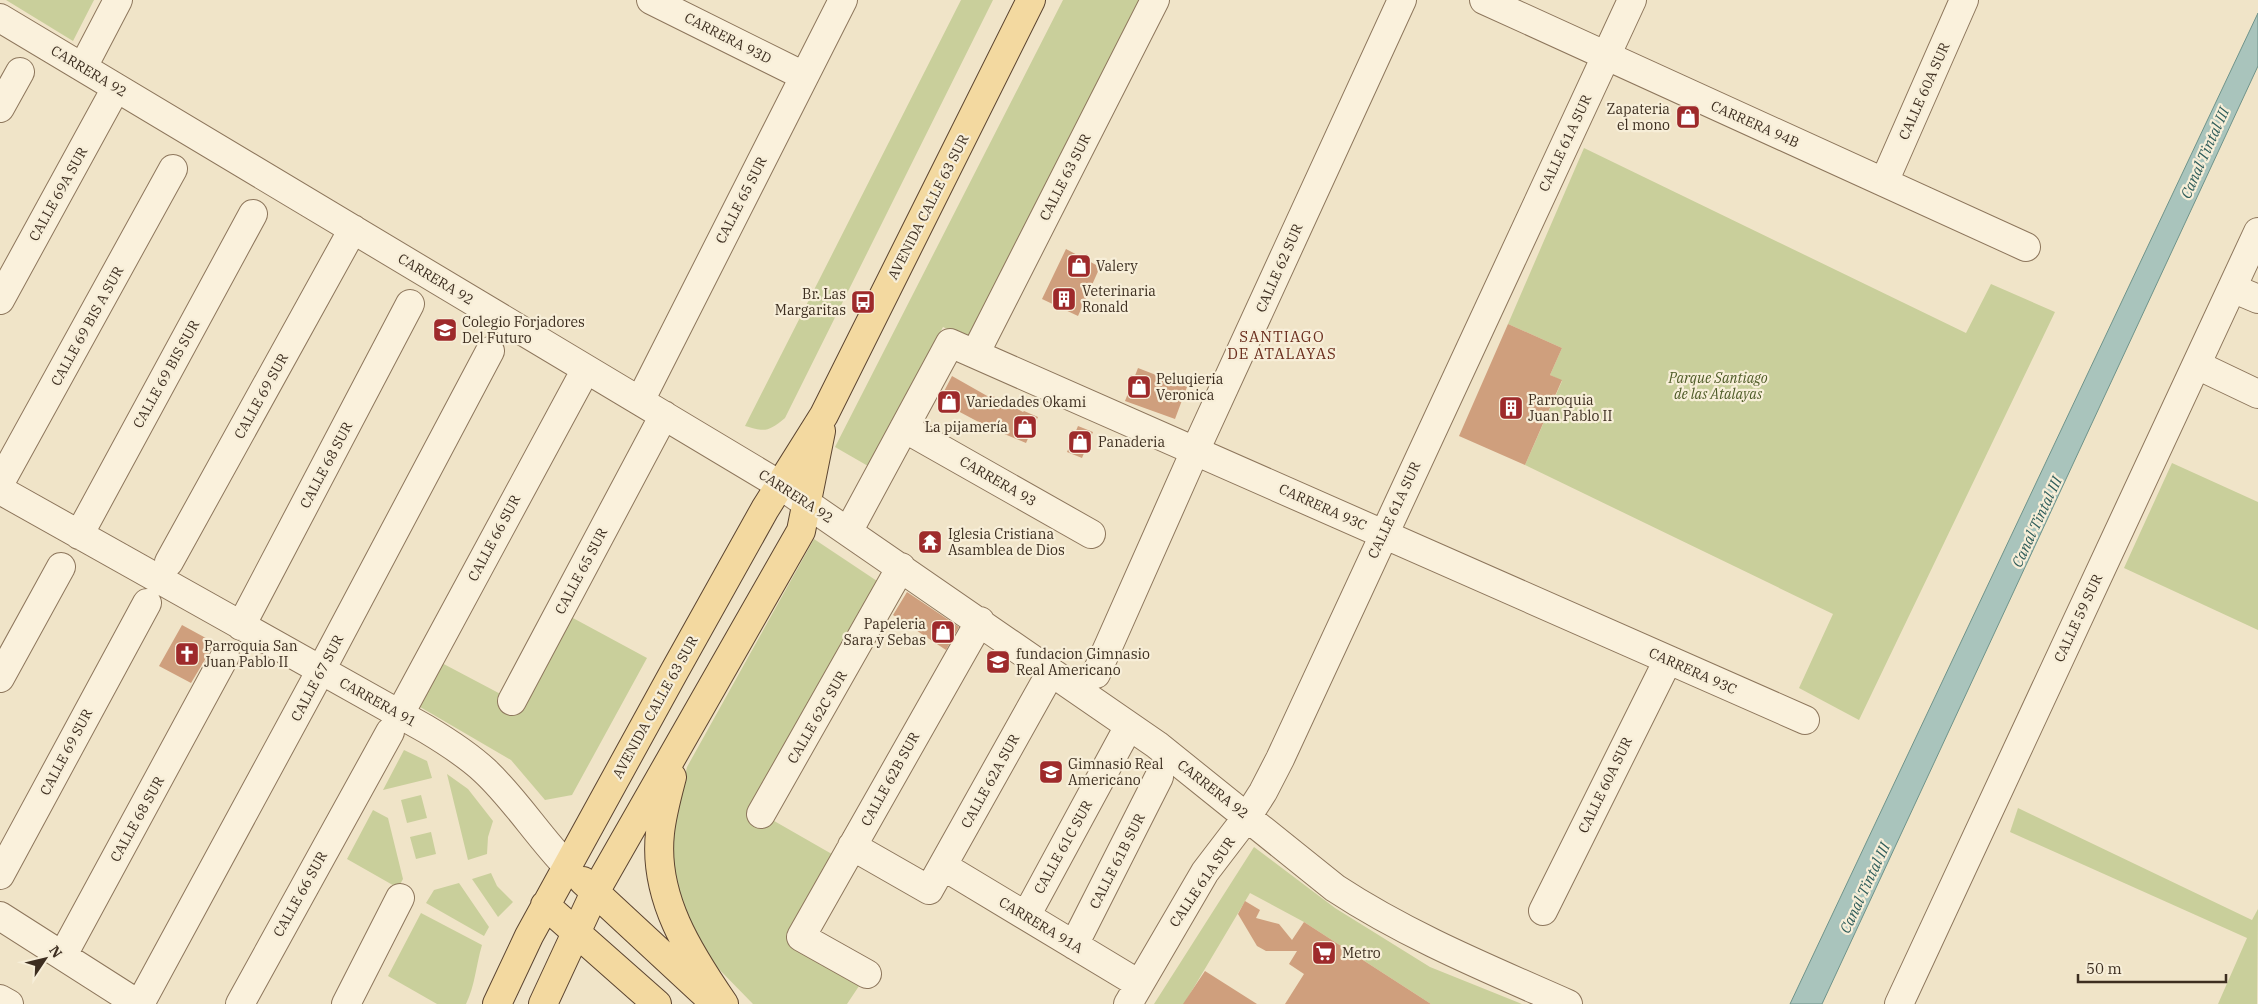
<svg xmlns="http://www.w3.org/2000/svg" width="2258" height="1004" viewBox="0 0 2258 1004" font-family="'IBM Plex Serif',serif">
<style>
.green{fill:#c9cf9b}
.water{fill:#a9c4bc;stroke:#6f938a}
.building{fill:#cf9f7d}
.lines{fill:none;stroke-linecap:round;stroke-linejoin:round}
.minor-casing{stroke:#8d765c;stroke-width:30}
.major-casing{stroke:#5b4430;stroke-width:30}
.minor{stroke:#faf1dc;stroke-width:28}
.major{stroke:#f3d9a0;stroke-width:28}
.labels{text-anchor:middle;stroke-width:4.5;stroke-linejoin:round;paint-order:stroke}
.street-label{font-size:14px;fill:#3d2e20;stroke:#f7eed8}
.poi-label{font-size:14px;fill:#3d2e20;stroke:#f7eed8;text-anchor:start}
.park-label{font-size:14px;font-style:italic;fill:#4d5a26;stroke:#f7eed8}
.water-label{font-size:15px;font-style:italic;fill:#2f5d5a;stroke:#f7eed8}
.neighbourhood-label{font-size:15px;letter-spacing:1px;fill:#6b2e1e;stroke:#f7eed8}
</style>
<rect width="100%" height="100%" fill="#f0e4c8"/>
<path class="green" d="M6,0H94L73,41Z
M961,0H993L785,418C768,432 765,432 745,426Z
M1063,0H1144L973,341L943,327L868,466L835,447Z
M1584,148L1966,333L1991,284L2055,312L1859,720L1799,688L1833,614L1525,465L1562,381L1550,375L1562,348L1508,324Z
M2172,463L2258,502V630L2124,568Z
M814,539L889,589L762,814L844,861L801,937L867,974L847,1004H753L711,961L686,923L671,864L673,827L687,767Z
M560,611L647,658L572,795L545,800L511,760L415,704L438,661L512,700Z
M404,750L427,761L432,778L383,790Z
M447,774L468,789L493,821L488,837L487,854L468,860Z
M421,795L427,818L407,823L401,800Z
M2018,808L2252,920L2258,909L2257,1004H2218L2247,938L2010,832Z
M373,810L388,818L403,879L398,888L347,859Z
M431,832L436,854L416,859L410,837Z
M1254,847L1335,908L1430,967L1522,1004H1431L1304,922L1250,893L1187,999L1193,1004H1154Z
M491,873L497,886L513,902L498,917L472,879Z
M459,883L489,927L484,936L426,903L434,890Z
M421,913L482,945C476,965 475,986 466,1004H437L388,976Z"/>
<path class="water" d="M2258,13V66L1822,1004H1790Z"/>
<path class="building" d="M1066,249L1100,267L1078,316L1042,299Z
M1508,324L1562,348L1550,375L1562,380L1525,465L1459,436Z
M1138,368L1187,387L1175,419L1125,401Z
M952,376L989,397L991,395L1023,412L1024,411L1038,417L1026,443L988,427L939,401Z
M1078,426L1093,432L1082,458L1067,452Z
M907,592L959,627L946,650L893,615Z
M182,625L215,643L191,683L159,666Z
M1245,901L1260,910L1256,918L1279,924L1292,940L1304,922L1431,1004H1285L1304,974L1289,964L1297,951H1266L1257,946L1238,914Z
M1205,971L1257,1004H1183Z"/>
<g class="lines">
<defs>
<path id="minor" d="M651,0L804,76
M1484,0L2026,247
M0,18L780,485L1157,745L1335,888C1408,936 1489,969 1568,1004
M83,67L118,0
M0,108L20,72
M1884,182L1964,0
M2232,288L2258,299
M0,300L116,88
M975,354L1155,0
M2197,365L2258,394
M640,401L843,0
M904,428L1091,534
M0,483L173,169
M0,490L426,729C446,741 467,754 485,771C515,799 538,836 567,866
M849,530L950,343L1805,720
M79,535L253,214
M169,562L353,229
M241,626L410,304
M1096,674L1195,451L1402,0
M0,678L61,567
M512,701L664,415
M403,708L586,369
M761,814L901,567
M852,846L929,890L1051,672
M943,866L1139,984
M0,875L147,603
M1543,911L1668,660
M0,916L138,1004
M1026,916L1129,726
M1074,945L1159,777
M63,955L225,656
M867,974L801,937L980,621
M0,999L9,1004
M140,1004L321,670L490,351
M240,1004L390,732
M346,1004L400,898
M1128,1004L1205,872L1247,817L1263,792L1280,759L1632,0
M1899,1004L2258,232"/>
<path id="major" d="M672,777C667,796 662,814 660,833C653,897 689,953 724,1004
M583,881L706,995
M545,905L657,1004
M497,1004L529,936L674,672L765,509L824,415L1031,0
M543,1004L595,892L801,531L821,431"/>
</defs>
<use href="#minor" class="minor-casing"/>
<use href="#major" class="major-casing"/>
<use href="#minor" class="minor"/>
<use href="#major" class="major"/>
</g>
<defs>
<symbol id="shop-square" viewBox="-11 -11 22 22"><rect x="-9" y="-9" width="18" height="18" rx="4" fill="#9e2a2b" stroke="#f7eed8"/><path d="M-5-2.5h2.3a2.7 3.5 0 0 1 5.4 0H5L5.5 6h-11ZM-1.5-2.5h3a1.5 2.3 0 0 0-3 0Z" fill="#fff"/></symbol>
<symbol id="building-square" viewBox="-11 -11 22 22"><rect x="-9" y="-9" width="18" height="18" rx="4" fill="#9e2a2b" stroke="#f7eed8"/><path d="M-4-6H4V6H1V3H-1V6H-4ZM-2.5-4.3h1.7v1.8h-1.7ZM.8-4.3h1.7v1.8H.8ZM-2.5-1h1.7V.8h-1.7ZM.8-1h1.7V.8H.8Z" fill="#fff"/></symbol>
<symbol id="bus-square" viewBox="-11 -11 22 22"><rect x="-9" y="-9" width="18" height="18" rx="4" fill="#9e2a2b" stroke="#f7eed8"/><path d="M-5-6H5V4H4V6H2V4H-2V6H-4V4H-5ZM-3.5-4V0h7V-4ZM-3.5 1.2v1.5H-2V1.2ZM2 1.2v1.5H3.5V1.2Z" fill="#fff"/></symbol>
<symbol id="school-square" viewBox="-11 -11 22 22"><rect x="-9" y="-9" width="18" height="18" rx="4" fill="#9e2a2b" stroke="#f7eed8"/><path d="M0-5L7-2L0 1L-7-2ZM-4 1L0 2.5L4 1V4Q0 6-4 4Z" fill="#fff"/></symbol>
<symbol id="temple-square" viewBox="-11 -11 22 22"><rect x="-9" y="-9" width="18" height="18" rx="4" fill="#9e2a2b" stroke="#f7eed8"/><path d="M0-6L5-2H3V0L6.5 2.5H4V6H1.5V3h-3V6H-4V2.5H-6.5L-3 0V-2H-5Z" fill="#fff"/></symbol>
<symbol id="church-square" viewBox="-11 -11 22 22"><rect x="-9" y="-9" width="18" height="18" rx="4" fill="#9e2a2b" stroke="#f7eed8"/><path d="M-1.2-6h2.4v3.5h3.3v2.4h-3.3V6h-2.4V-.1h-3.3v-2.4h3.3Z" fill="#fff"/></symbol>
<symbol id="supermarket-square" viewBox="-11 -11 22 22"><rect x="-9" y="-9" width="18" height="18" rx="4" fill="#9e2a2b" stroke="#f7eed8"/><path d="M-6-5.5h2.5l.6 2H6L4.5 2H-2.5L-4.4-4H-6ZM-1.5 3.2a1.3 1.3 0 1 0 .1 0ZM3 3.2a1.3 1.3 0 1 0 .1 0Z" fill="#fff"/></symbol>
</defs>
<g fill-rule="evenodd">
<use href="#shop-square" x="1674" y="103" width="28" height="28"/>
<use href="#shop-square" x="1065" y="252" width="28" height="28"/>
<use href="#building-square" x="1050" y="285" width="28" height="28"/>
<use href="#bus-square" x="849" y="288" width="28" height="28"/>
<use href="#school-square" x="431" y="316" width="28" height="28"/>
<use href="#shop-square" x="1125" y="373" width="28" height="28"/>
<use href="#shop-square" x="935" y="388" width="28" height="28"/>
<use href="#building-square" x="1497" y="394" width="28" height="28"/>
<use href="#shop-square" x="1011" y="413" width="28" height="28"/>
<use href="#shop-square" x="1066" y="428" width="28" height="28"/>
<use href="#temple-square" x="916" y="528" width="28" height="28"/>
<use href="#shop-square" x="929" y="618" width="28" height="28"/>
<use href="#church-square" x="173" y="640" width="28" height="28"/>
<use href="#school-square" x="984" y="648" width="28" height="28"/>
<use href="#school-square" x="1037" y="758" width="28" height="28"/>
<use href="#supermarket-square" x="1310" y="939" width="28" height="28"/>
</g>
<g class="labels">
<g class="street-label">
<text transform="translate(728 38) rotate(27)" y="5">CARRERA 93D</text>
<text transform="translate(89 71) rotate(31)" y="5">CARRERA 92</text>
<text transform="translate(1924 91) rotate(-66)" y="5">CALLE 60A SUR</text>
<text transform="translate(1755 124) rotate(24)" y="5">CARRERA 94B</text>
<text transform="translate(1565 143) rotate(-65)" y="5">CALLE 61A SUR</text>
<text transform="translate(1065 177) rotate(-63)" y="5">CALLE 63 SUR</text>
<text transform="translate(58 194) rotate(-61)" y="5">CALLE 69A SUR</text>
<text transform="translate(741 200) rotate(-63)" y="5">CALLE 65 SUR</text>
<text transform="translate(928 207) rotate(-63)" y="5">AVENIDA CALLE 63 SUR</text>
<text transform="translate(1279 268) rotate(-66)" y="5">CALLE 62 SUR</text>
<text transform="translate(436 279) rotate(31)" y="5">CARRERA 92</text>
<text transform="translate(87 326) rotate(-61)" y="5">CALLE 69 BIS A SUR</text>
<text transform="translate(166 374) rotate(-61)" y="5">CALLE 69 BIS SUR</text>
<text transform="translate(261 396) rotate(-61)" y="5">CALLE 69 SUR</text>
<text transform="translate(326 465) rotate(-62)" y="5">CALLE 68 SUR</text>
<text transform="translate(998 481) rotate(30)" y="5">CARRERA 93</text>
<text transform="translate(796 496) rotate(33)" y="5">CARRERA 92</text>
<text transform="translate(1323 507) rotate(24)" y="5">CARRERA 93C</text>
<text transform="translate(1394 510) rotate(-65)" y="5">CALLE 61A SUR</text>
<text transform="translate(494 538) rotate(-62)" y="5">CALLE 66 SUR</text>
<text transform="translate(581 571) rotate(-62)" y="5">CALLE 65 SUR</text>
<text transform="translate(2078 618) rotate(-65)" y="5">CALLE 59 SUR</text>
<text transform="translate(1693 671) rotate(24)" y="5">CARRERA 93C</text>
<text transform="translate(317 678) rotate(-62)" y="5">CALLE 67 SUR</text>
<text transform="translate(378 702) rotate(29)" y="5">CARRERA 91</text>
<text transform="translate(655 707) rotate(-61)" y="5">AVENIDA CALLE 63 SUR</text>
<text transform="translate(817 717) rotate(-60)" y="5">CALLE 62C SUR</text>
<text transform="translate(66 752) rotate(-62)" y="5">CALLE 69 SUR</text>
<text transform="translate(890 779) rotate(-61)" y="5">CALLE 62B SUR</text>
<text transform="translate(990 781) rotate(-61)" y="5">CALLE 62A SUR</text>
<text transform="translate(1605 785) rotate(-64)" y="5">CALLE 60A SUR</text>
<text transform="translate(1213 789) rotate(38)" y="5">CARRERA 92</text>
<text transform="translate(137 819) rotate(-61)" y="5">CALLE 68 SUR</text>
<text transform="translate(1063 847) rotate(-61)" y="5">CALLE 61C SUR</text>
<text transform="translate(1117 861) rotate(-63)" y="5">CALLE 61B SUR</text>
<text transform="translate(1202 882) rotate(-56)" y="5">CALLE 61A SUR</text>
<text transform="translate(300 894) rotate(-61)" y="5">CALLE 66 SUR</text>
<text transform="translate(1041 925) rotate(31)" y="5">CARRERA 91A</text>
</g>
<g class="poi-label">
<text x="1670" y="114" text-anchor="end">Zapateria<tspan x="1670" dy="16">el mono</tspan></text>
<text x="1096" y="271">Valery</text>
<text x="1082" y="296">Veterinaria<tspan x="1082" dy="16">Ronald</tspan></text>
<text x="846" y="299" text-anchor="end">Br. Las<tspan x="846" dy="16">Margaritas</tspan></text>
<text x="462" y="327">Colegio Forjadores<tspan x="462" dy="16">Del Futuro</tspan></text>
<text x="1156" y="384">Peluqieria<tspan x="1156" dy="16">Veronica</tspan></text>
<text x="1528" y="405">Parroquia<tspan x="1528" dy="16">Juan Pablo II</tspan></text>
<text x="966" y="407">Variedades Okami</text>
<text x="1008" y="432" text-anchor="end">La pijamería</text>
<text x="1098" y="447">Panaderia</text>
<text x="948" y="539">Iglesia Cristiana<tspan x="948" dy="16">Asamblea de Dios</tspan></text>
<text x="926" y="629" text-anchor="end">Papeleria<tspan x="926" dy="16">Sara y Sebas</tspan></text>
<text x="204" y="651">Parroquia San<tspan x="204" dy="16">Juan Pablo II</tspan></text>
<text x="1016" y="659">fundacion Gimnasio<tspan x="1016" dy="16">Real Americano</tspan></text>
<text x="1068" y="769">Gimnasio Real<tspan x="1068" dy="16">Americano</tspan></text>
<text x="1342" y="958">Metro</text>
</g>
<g class="park-label">
<text x="1718" y="383">Parque Santiago<tspan x="1718" dy="16">de las Atalayas</tspan></text>
</g>
<g class="water-label">
<text transform="translate(2205 153) rotate(-66)" y="5">Canal Tintal III</text>
<text transform="translate(2037 522) rotate(-65)" y="5">Canal Tintal III</text>
<text transform="translate(1865 888) rotate(-65)" y="5">Canal Tintal III</text>
</g>
<g class="neighbourhood-label">
<text x="1282" y="342">SANTIAGO<tspan x="1282" dy="17">DE ATALAYAS</tspan></text>
</g>
</g>
<g transform="translate(45 959) rotate(55)" stroke="#f7eed8" stroke-width="4" paint-order="stroke">
<path d="M0-4L9 19L0 12L-9 19Z" fill="#3d2e20"/>
<text y="-8" font-size="14" font-weight="bold" text-anchor="middle" fill="#3d2e20">N</text>
</g>
<path d="M2078 974v8h148v-8" fill="none" stroke="#3d2e20" stroke-width="2.5"/>
<text x="2086" y="974" font-size="15" fill="#3d2e20" stroke="#f7eed8" stroke-width="4" paint-order="stroke">50 m</text>
</svg>
